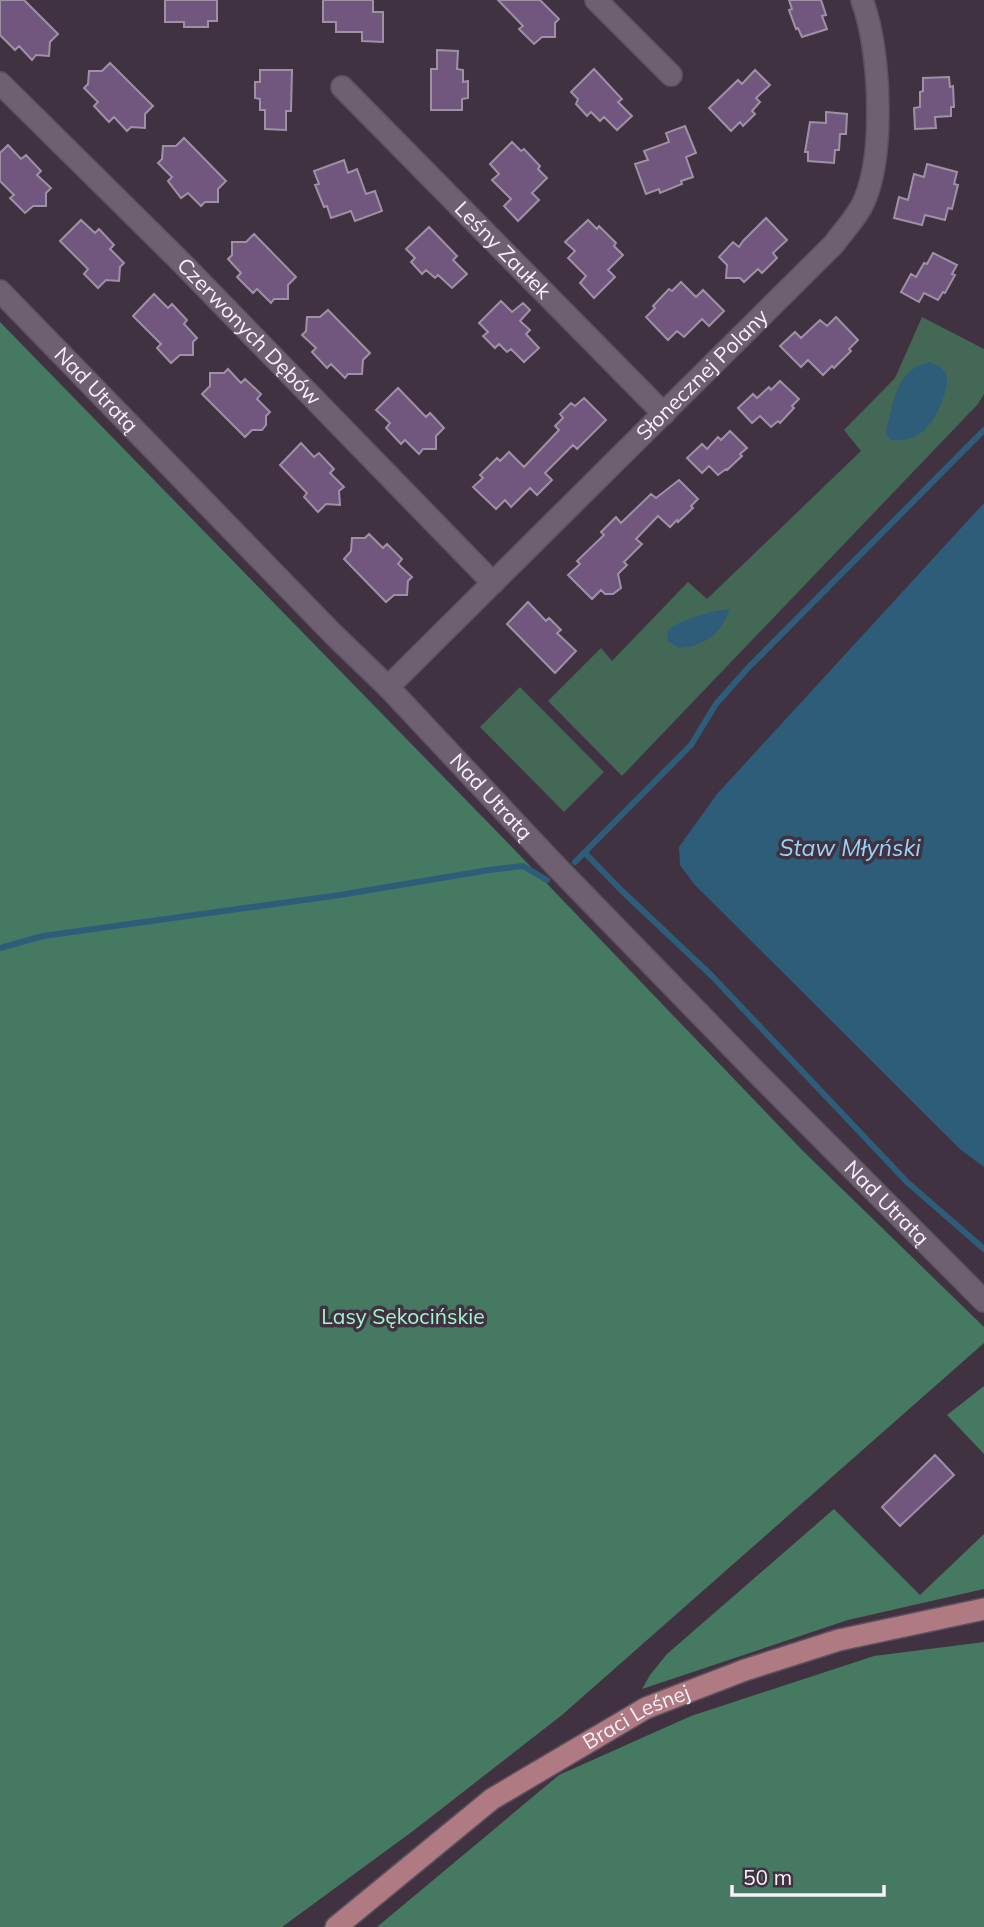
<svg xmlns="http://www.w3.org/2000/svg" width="984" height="1927" viewBox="0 0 984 1927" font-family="Mulish,sans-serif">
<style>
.green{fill:#446856}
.forest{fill:#457961}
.water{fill:#2e5d79}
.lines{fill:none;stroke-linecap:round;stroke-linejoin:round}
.stream{stroke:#2e5d79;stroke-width:6}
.building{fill:#71577e;stroke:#9e91a5;stroke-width:2}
.minor-casing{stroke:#5d515f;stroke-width:24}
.major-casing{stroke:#5d515f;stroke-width:24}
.minor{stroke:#6f6071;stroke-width:21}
.major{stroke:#af7a81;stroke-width:21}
.labels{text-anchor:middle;stroke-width:7;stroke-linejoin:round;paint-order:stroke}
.street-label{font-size:21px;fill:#f9f0fa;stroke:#403241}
.park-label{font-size:21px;fill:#a4f7cf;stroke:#403241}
.water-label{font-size:23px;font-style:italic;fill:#9ad4f9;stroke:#403241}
</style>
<rect width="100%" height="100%" fill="#403241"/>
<path class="green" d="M922,317L984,349V394L978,404L622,776L548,701L601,648L612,661L688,582L707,599L861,451L844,430L895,378Z
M520,687L604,772L564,812L480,727Z"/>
<path class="forest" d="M0,322L506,841L802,1150L984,1327V1343L562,1715L413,1831L282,1927H0Z
M984,1386V1454L947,1415Z
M834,1509L920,1595L984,1534V1589L848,1620L642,1689L650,1675L667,1654Z
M984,1642V1927H377L559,1775L691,1716L874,1656Z"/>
<path class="water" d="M930,362C952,370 949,382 942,401C933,425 919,443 891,440L886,434L887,426C896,396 896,370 930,362Z
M984,503V1167L961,1150L694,884L680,865L679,847L717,794Z
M730,609C721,633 706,646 679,648L668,641L667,631C678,620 715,610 730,609Z"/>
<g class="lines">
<path class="stream" d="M585,853L621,890L711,975L907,1182L984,1249
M575,862L691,745L716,704L748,668L984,430
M0,948L43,936L340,895L489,870L523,866L547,880"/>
</g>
<path class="building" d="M0,0H24L58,34L50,42L49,56L36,55L32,60L19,46L15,50L0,35Z
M165,0H217V21H208V27H184V22H165Z
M323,0H373V12H383V42L362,41V32H336V22H323Z
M498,0H540L559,19L555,23V37H542L534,44L519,29L523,26Z
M789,0H821L826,15L822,16L827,29L802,37L798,28L796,29L789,10L792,9Z
M437,50L458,51L457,69L463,70V82L468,81V98L462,99V110H431V69H437Z
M110,63L153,106L145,114V128L131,127L127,131L114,117L109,122L94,106L98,102L84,88L88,84L89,71H102Z
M594,69L622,99L618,102L632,116L617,130L604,117L600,121L591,112L587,116L576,104L578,99L571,92Z
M260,70H292L291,111H286V130L265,129V110H260V99L255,98V82H260Z
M755,70L770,85L756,98L760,102L752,111L755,114L743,126L740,122L731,131L709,108L738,80L742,84Z
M949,77L950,87L953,86L954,107H951V116L935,117L936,128L915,129L914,108L920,107V92L923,91V78Z
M826,112L847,114L846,134H840L839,150H835L834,163L808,161V152H805L810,122L826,123Z
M685,126L696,153L686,157L693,177L681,181L682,184L660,193L659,189L646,194L635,164L648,160L644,151L669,142L666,133Z
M184,138L226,181L218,189V202H205L201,206L188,193L181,198L168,181L172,177L158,163L162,159L163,146H176Z
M512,142L521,151L524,149L540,166L538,169L547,178L532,193L539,200L518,221L504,206L511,199L492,180L499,174L490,164Z
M8,145L21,159L26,155L41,171L37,175L51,188L46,193V206H33L25,213L10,198L14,195L0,181V153Z
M344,160L348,173L357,169L366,194L375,191L382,211L355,221L351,211L331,218L327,206L324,207L315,185L319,184L314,171Z
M927,164L957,172L954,184L958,185L952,209L948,208L945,220L925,215L922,225L894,218L899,197L908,200L914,174L924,177Z
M766,218L787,240L773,253L777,258L762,273L758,269L744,282L740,278H726L727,265L719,257L733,242L739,247L743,241Z
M81,220L95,233L99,229L114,245L110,249L124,263L120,267L119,281L106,280L98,288L84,274L88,269L60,241Z
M588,220L597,229L599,226L616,243L614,246L623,255L608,270L615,277L594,298L580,283L586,276L568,258L575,251L565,242Z
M429,227L457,256L453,260L467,274L452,288L438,275L435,278L426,270L422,274L411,262L415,258L406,249Z
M254,234L296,277L288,285V299H274L271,303L257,289L253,293L237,277L241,273L228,259L232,255V242H246Z
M933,253L957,265L952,274L955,275L945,293L943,292L938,300L924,293L919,302L901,292L911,274L916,277L924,263L927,264Z
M681,282L696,297L703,290L724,311L709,326L702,319L684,337L677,331L668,340L646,317L655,308L653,306L669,289L672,291Z
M154,294L168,308L172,304L187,320L184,324L197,338L193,342V355H180L171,363L157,348L161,344L133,316Z
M501,301L512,312L523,303L530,310L520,321L530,330L526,334L539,348L524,362L511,349L507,352L499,344L495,348L483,336L488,332L479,323Z
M328,310L370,353L363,360L362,374H348L345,378L331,364L327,368L312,352L316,348L302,335L306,331L307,317H320Z
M836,317L858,340L849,349L851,351L834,368L832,366L823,375L808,360L801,367L780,346L795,332L801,338L820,320L827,326Z
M228,369L241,383L245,379L261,394L257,399L270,412L266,416V425L262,430H252L245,437L202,394L210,386V373H224Z
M780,381L799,399L792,406L794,408L780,423L778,421L771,427L760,416L752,423L738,408L753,394L757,398L769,387L771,390Z
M398,388L426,417L430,413L444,428L436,436V449H423L419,454L405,440L401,444L386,428L390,423L376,410Z
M584,398L606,420L577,449L573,445L545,473L552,480L537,495L530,488L511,507L505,500L496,509L473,487L483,478L480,475L497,458L500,461L509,452L524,467L559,430L555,426L563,418L560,414L571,403L575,406Z
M730,431L747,448L740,454L742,456L727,470L726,469L718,475L709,466L702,473L687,458L702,444L707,449L718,437L721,440Z
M301,443L314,457L319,453L334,469L330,473L344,487L339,491L340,505L326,504L318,512L304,497L307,493L280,465Z
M679,480L698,499L691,506L693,508L678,522L677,520L670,527L658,516L636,539L642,544L624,562L627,565L618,574L621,588L613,594H605L601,590L592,599L568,575L580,564L577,561L604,535L601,532L616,517L621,523L651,494L656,498Z
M369,534L383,548L387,544L402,559L398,564L412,577L408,581L407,595H394L386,602L344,559L351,551L352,538H365Z
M528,602L546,621L549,618L561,630L557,633L576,651L555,673L507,624Z
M935,1455L954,1475L900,1526L882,1507Z"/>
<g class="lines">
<defs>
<g id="minor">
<path d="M596,0L671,75"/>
<path id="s1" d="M0,83L181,262L493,583"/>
<path id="s2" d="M342,87L664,414"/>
<path id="s3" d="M0,291L333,634L388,687L553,863L755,1071L984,1301"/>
<path id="s4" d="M388,687L834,244C844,230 859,215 865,199C885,150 880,49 862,0"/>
</g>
<g id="major">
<path id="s5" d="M336,1927L492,1799L646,1708L745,1670L839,1640L984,1609"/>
</g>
</defs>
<use href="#minor" class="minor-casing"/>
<use href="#major" class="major-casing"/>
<use href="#minor" class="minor"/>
<use href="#major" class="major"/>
</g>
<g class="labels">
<g class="street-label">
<text dy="7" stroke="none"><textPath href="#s2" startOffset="229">Leśny Zaułek</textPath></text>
<text dy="7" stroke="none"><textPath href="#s1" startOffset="352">Czerwonych Dębów</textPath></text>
<text dy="7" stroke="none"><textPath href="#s4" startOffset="443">Słonecznej Polany</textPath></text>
<text dy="7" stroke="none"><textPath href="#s3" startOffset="138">Nad Utratą</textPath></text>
<text dy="7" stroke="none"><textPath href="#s3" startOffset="705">Nad Utratą</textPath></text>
<text dy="7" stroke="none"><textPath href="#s3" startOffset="1272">Nad Utratą</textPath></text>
<text dy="7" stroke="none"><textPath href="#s5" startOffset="368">Braci Leśnej</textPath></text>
</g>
<g class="park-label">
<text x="403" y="1324">Lasy Sękocińskie</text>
</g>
<g class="water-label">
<text x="850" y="856">Staw Młyński</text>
</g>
</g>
<path d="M732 1885v10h152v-10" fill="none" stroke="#f9f0fa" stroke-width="3.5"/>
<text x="743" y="1885" font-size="21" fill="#f9f0fa" stroke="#403241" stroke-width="5" paint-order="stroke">50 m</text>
</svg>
